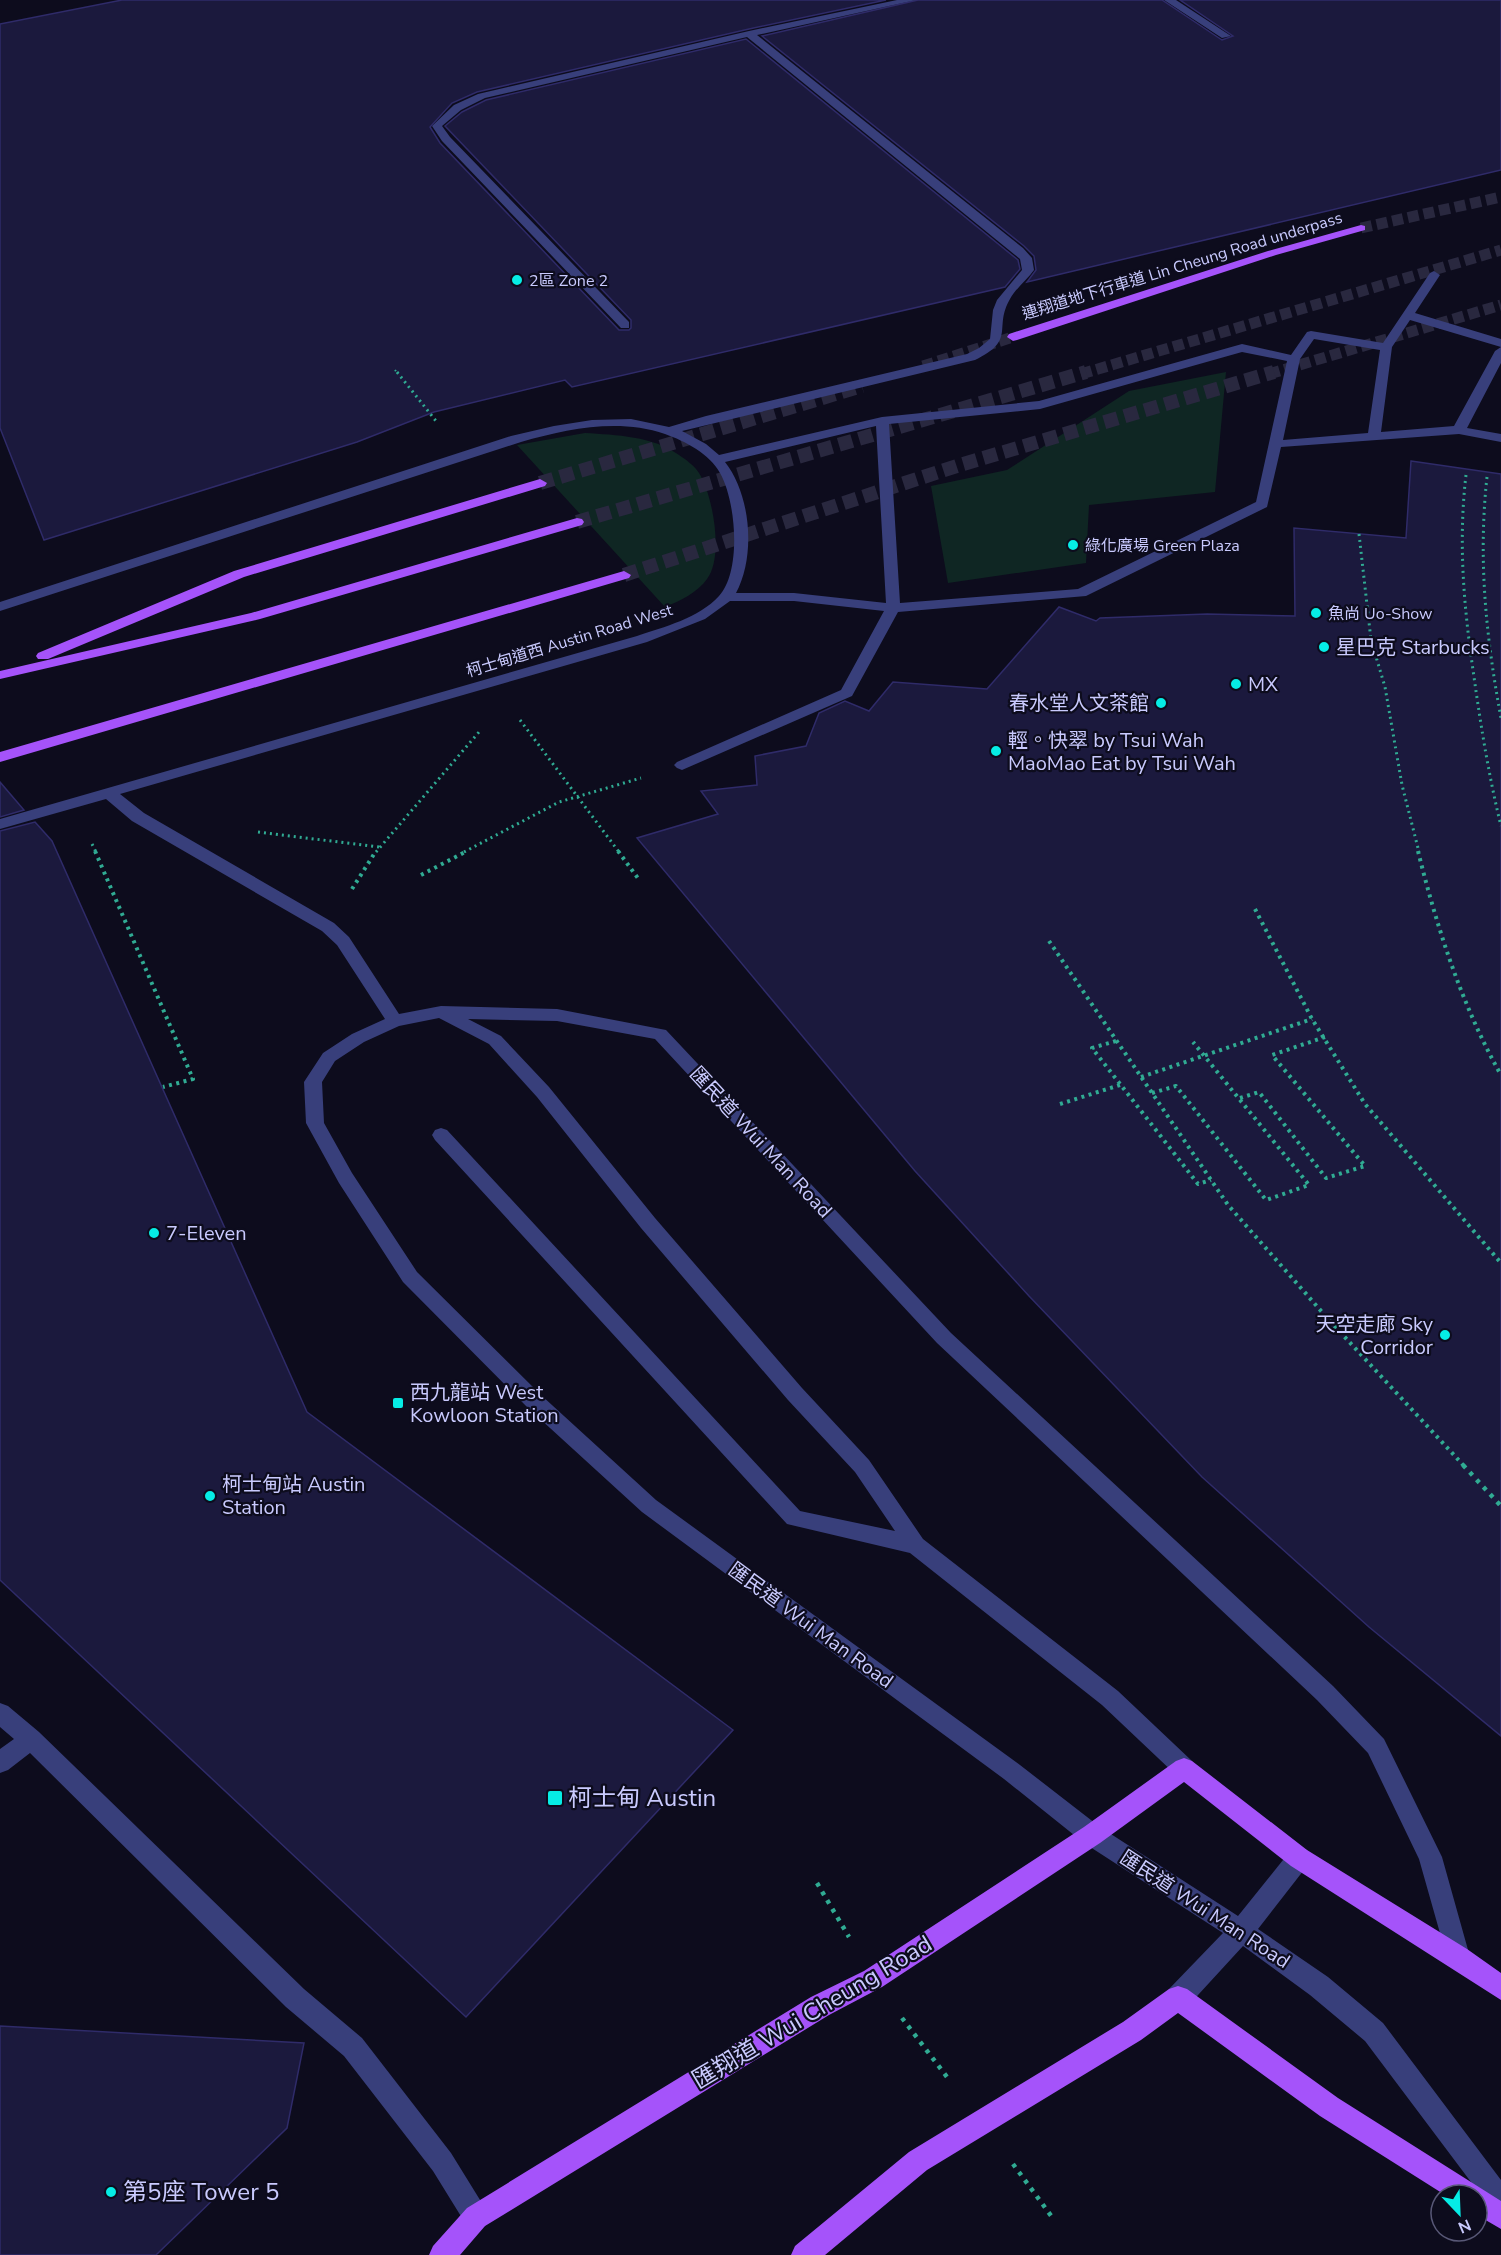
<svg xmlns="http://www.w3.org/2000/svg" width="1501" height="2255" viewBox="0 0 1501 2255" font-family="'Nunito Sans','Noto Sans TC',sans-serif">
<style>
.green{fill:#0f2623}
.building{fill:#1b193d;stroke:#2f2b69;stroke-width:1.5}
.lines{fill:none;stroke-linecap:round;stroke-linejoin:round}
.major-tunnel-far1{stroke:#29283f;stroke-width:11;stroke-dasharray:11 5;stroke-linecap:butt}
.major-tunnel{stroke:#29283f;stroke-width:14;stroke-dasharray:14 7;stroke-linecap:butt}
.path-far3{stroke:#30ab93;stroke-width:2;stroke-dasharray:1.5 3;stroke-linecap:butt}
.path-far2{stroke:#30ab93;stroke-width:3;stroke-dasharray:2 4;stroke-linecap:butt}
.path-far1{stroke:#30ab93;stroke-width:4;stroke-dasharray:3 4.5;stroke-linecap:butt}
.path{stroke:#30ab93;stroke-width:4.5;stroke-dasharray:4 6;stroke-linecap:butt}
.minor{fill:#383f7b;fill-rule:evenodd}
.major{fill:#a553fa;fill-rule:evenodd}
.poi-dot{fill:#06ece5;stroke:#0d0c1d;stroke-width:2}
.labels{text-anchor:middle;stroke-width:4.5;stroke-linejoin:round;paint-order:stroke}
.far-street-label{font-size:16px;fill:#c9cafe;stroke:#0d0c1d}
.far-poi-label{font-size:16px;fill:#c9cafe;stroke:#0d0c1d;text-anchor:start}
.poi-label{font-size:20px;fill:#c9cafe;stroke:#0d0c1d;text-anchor:start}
.street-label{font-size:20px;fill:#c9cafe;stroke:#0d0c1d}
.near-poi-label{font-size:24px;fill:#c9cafe;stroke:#0d0c1d;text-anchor:start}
.near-street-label{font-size:24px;fill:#c9cafe;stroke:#0d0c1d}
</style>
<rect width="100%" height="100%" fill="#0d0c1d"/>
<path class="green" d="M1226,372L1215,492L1089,505L1086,563L948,583L931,486L1007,470L1129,391Z
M585,433C616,435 653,436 679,455C685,459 695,466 699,473C713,495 724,557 707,579C698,592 680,601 665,607L517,445Z"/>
<path class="building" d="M122,0H886L749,29L477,92L452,103L430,127L440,143L619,330H629L631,328V320L445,126L462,112L486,100L746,39L1018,260L1020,269L1005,287L572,387L565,380L434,412L357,442L44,540L0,428V24Z
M918,0H1162L1222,40L1233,36L1180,0H1501V170L1027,282L1036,270L1034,256L1024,246L762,36Z
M1411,461L1501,474V1736L1369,1627L1202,1477L1029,1296L915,1171L637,838L718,814L701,791L757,785L755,756L806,746L819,713L845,701L869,711L893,682L987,689L1059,607L1096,621L1100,618L1207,614L1295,616L1294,528L1406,538Z
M0,782L24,810L0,817Z
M35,822L52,841L307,1412L733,1730L466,2017L0,1580V831Z
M0,2026L304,2043L287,2128L156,2255H0Z"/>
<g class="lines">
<path class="major-tunnel-far1" d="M1361,228L1501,197
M923,366L1013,337
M1081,374L1501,250
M1269,374L1501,305"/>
<path class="major-tunnel" d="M540,483L862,386
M577,522L1086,372
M624,575L960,465L1274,372"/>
<path class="path-far3" d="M395,370L398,374"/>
<path class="path-far2" d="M397,372L436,421
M1466,475C1458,543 1464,609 1474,677C1481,727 1489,777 1501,826
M1487,477C1478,559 1486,637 1501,718
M1359,534L1371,640L1385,687L1402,785L1419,852
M520,720L619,852
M258,832L379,847
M92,844L96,852
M376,852L479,732
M464,852L559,802L641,778"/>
<path class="path-far1" d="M95,851L193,1079L163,1087
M618,851L640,881
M1418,851C1437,928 1462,1006 1501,1075
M421,875L467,851
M352,889L376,851
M1255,909L1312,1019L1365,1104L1501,1263
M1049,941L1228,1205L1329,1320L1465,1467
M1116,1041L1092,1048L1198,1184L1211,1180
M1141,1077L1312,1019
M1152,1093L1176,1086L1266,1200L1309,1185L1193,1042
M1240,1098L1259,1092L1326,1178L1365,1166L1272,1055L1325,1037
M1060,1104L1120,1085"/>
<path class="path" d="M1463,1465L1501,1506
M817,1883L849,1937
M902,2018L950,2081
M1013,2164L1052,2217"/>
<path class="minor" d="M897,0H916L757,35L1023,248L1032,258L1034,270C1027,280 1016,288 1010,299C993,328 1017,340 975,360L682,431L706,444L719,455L882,417L1039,401L1242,344L1291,355L1307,332L1311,331L1383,343L1430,273L1434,271L1440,275L1415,313L1501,339V347L1410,320L1392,347L1381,432L1454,426L1495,351L1501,347V363L1467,428L1501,434V442L1459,434L1281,447L1267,507L1086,596L898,612L852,696L682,770L677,768L674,765L677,762L841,690L884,611L794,601H730L705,619L647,642L120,794L144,813L334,923L349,937L399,1014L441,1006L557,1009L666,1030L951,1333L1333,1686L1384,1739L1442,1857L1470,1957L1467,1965L1458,1969L1449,1965L1419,1859L1368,1753L1317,1700L937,1343L655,1039L557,1021L468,1019L501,1036L549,1087L655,1218L802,1388L869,1460L923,1539L1118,1691L1192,1761L1195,1768L1192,1775L1184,1778L1176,1775L1102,1705L910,1553L787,1524L435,1140L432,1135L435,1130L441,1128L447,1130L800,1511L895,1531L855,1472L788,1400L641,1228L537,1097L489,1044L439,1018L399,1026L364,1042L335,1061L322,1082L324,1123L352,1173L417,1272L541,1395L656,1500L1020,1765L1100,1827L1238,1916L1291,1850L1299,1847L1307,1850L1311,1858L1307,1866L1258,1929L1328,1977L1383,2023L1501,2180V2214L1492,2210L1365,2041L1310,1995L1243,1946L1187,2007L1178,2010L1169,2007L1166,1998L1169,1989L1223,1933L1084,1843L1004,1779L642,1512L527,1407L403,1282L339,1183L306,1123L304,1082L323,1053L352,1034L385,1019L337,945L322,931L132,821L106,799L0,829V819L637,636C664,627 699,618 719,596C742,571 736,501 720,473C710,454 685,441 665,434C618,418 567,429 521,442L0,611V602L511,436L554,426L592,420L631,419L669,427L706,416L967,354L979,348L990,339L993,310L997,300L1022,270L1020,259L747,37L485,98L461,110L442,126L450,137L629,322V328H621L442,141L432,126L454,105L478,94L749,31ZM1314,339L1380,350L1368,433L1283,440L1300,359ZM1242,352L1287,361L1256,502L1078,589L900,603L889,424L1040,409ZM876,426L886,603L794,593H736C756,556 751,495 725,462Z
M1164,0H1176L1231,36L1222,38Z
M0,1703L8,1706L39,1732L304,1989L362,2038L451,2153L485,2208L489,2217L485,2226L476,2230L467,2226L433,2171L344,2056L286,2007L30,1753L8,1770L0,1773V1749L14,1739L0,1727Z"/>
<path class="major" d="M1361,225L1365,226V230L1276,255L1017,340L1013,341L1007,337L1009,334L1268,251Z
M540,479L547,483L545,486L244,577L48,659H38L36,656L38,653L234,571Z
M577,518L582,519L584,522L582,525L260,619L0,679V671L251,613Z
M624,571L631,575L629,578L0,762V752Z
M1184,1758L1192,1761L1307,1850L1467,1949L1501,1973V2000L1291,1866L1184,1782L1100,1843L882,1987L829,2015L485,2226L460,2255H429L433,2246L467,2208L811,1997L864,1971L1084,1827L1176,1761Z
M1178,1986L1187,1989L1338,2098L1501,2201V2229L1477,2215V2195H1445L1320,2116L1178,2013L1141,2040L927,2170L825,2255H791L795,2246L909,2152L1123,2022L1169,1989Z"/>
</g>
<g class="poi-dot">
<circle cx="517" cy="280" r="6"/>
<circle cx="1073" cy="545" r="6"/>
<circle cx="1316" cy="613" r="6"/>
<circle cx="1324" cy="647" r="6"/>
<circle cx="1236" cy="684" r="6"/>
<circle cx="1161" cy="703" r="6"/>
<circle cx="996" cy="751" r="6"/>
<circle cx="154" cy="1233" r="6"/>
<circle cx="1445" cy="1335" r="6"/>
<rect x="392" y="1397" width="12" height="12" rx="3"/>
<circle cx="210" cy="1496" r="6"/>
<rect x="547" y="1790" width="16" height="16" rx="3"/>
<circle cx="111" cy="2192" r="6"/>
</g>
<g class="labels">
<g class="far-street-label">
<text transform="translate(1182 265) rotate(-17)" y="6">連翔道地下行車道 Lin Cheung Road underpass</text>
<text transform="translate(569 640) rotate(-17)" y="6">柯士甸道西 Austin Road West</text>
</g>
<g class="far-poi-label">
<text x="529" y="286">2區 Zone 2</text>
<text x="1085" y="551">綠化廣場 Green Plaza</text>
<text x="1328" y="619">魚尚 Uo-Show</text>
</g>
<g class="poi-label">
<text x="1336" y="654">星巴克 Starbucks</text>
<text x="1248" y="691">MX</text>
<text x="1149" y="710" text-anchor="end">春水堂人文茶館</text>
<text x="1008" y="747">輕。快翠 by Tsui Wah<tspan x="1008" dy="23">MaoMao Eat by Tsui Wah</tspan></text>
<text x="166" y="1240">7-Eleven</text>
<text x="1433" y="1331" text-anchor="end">天空走廊 Sky<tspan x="1433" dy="23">Corridor</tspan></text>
<text x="410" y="1399">西九龍站 West<tspan x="410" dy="23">Kowloon Station</tspan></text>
<text x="222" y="1491">柯士甸站 Austin<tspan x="222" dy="23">Station</tspan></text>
</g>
<g class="street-label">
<text transform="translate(761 1142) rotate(47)" y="7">匯民道 Wui Man Road</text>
<text transform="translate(811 1625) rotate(36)" y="7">匯民道 Wui Man Road</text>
<text transform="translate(1205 1909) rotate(33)" y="7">匯民道 Wui Man Road</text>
</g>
<g class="near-poi-label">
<text x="568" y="1806">柯士甸 Austin</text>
<text x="123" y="2200">第5座 Tower 5</text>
</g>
<g class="near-street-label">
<text transform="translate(812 2012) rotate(-31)" y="8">匯翔道 Wui Cheung Road</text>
</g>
</g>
<g transform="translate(1459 2213) rotate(157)"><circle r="28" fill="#0d0c1d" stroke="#585877" stroke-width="1.5"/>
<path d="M0-4.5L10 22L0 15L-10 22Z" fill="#06ece5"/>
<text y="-9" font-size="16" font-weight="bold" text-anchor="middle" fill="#c9cafe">N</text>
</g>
</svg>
